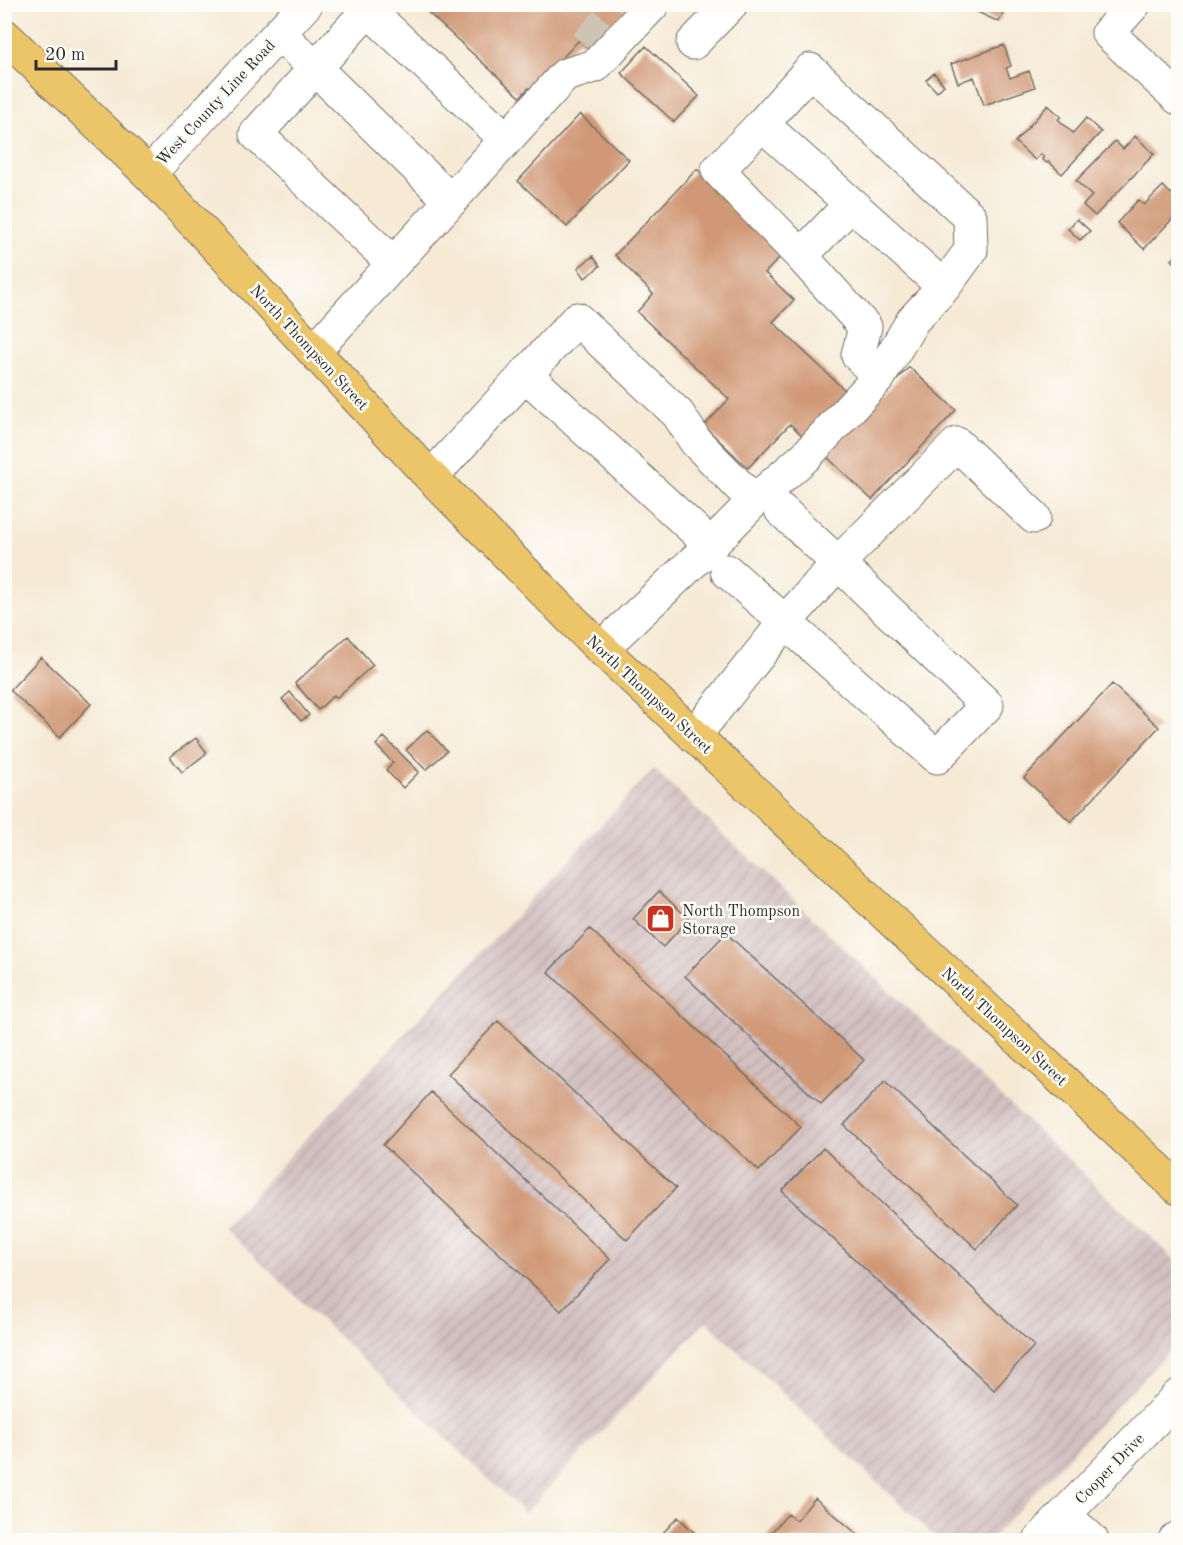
<svg xmlns="http://www.w3.org/2000/svg" width="1183" height="1545" viewBox="0 0 1183 1545" font-family="'Old Standard TT',serif">
<style>
.industrial{fill:url(#industrial-furrows)}
.building{fill:#d09876}
.lines{fill:none;stroke-linecap:round;stroke-linejoin:round}
.minor-tunnel{stroke:#cdc4b3;stroke-width:33;stroke-dasharray:33 16;stroke-linecap:butt}
.minor-casing{stroke:#726e66;stroke-width:35}
.major-casing{stroke:#726e66;stroke-width:35}
.minor{stroke:#fff;stroke-width:33}
.major{stroke:#edc569;stroke-width:33}
.labels{text-anchor:middle;stroke-width:5;stroke-linejoin:round;paint-order:stroke}
.street-label{font-size:16px;fill:#2b2b2b;stroke:#fdfcf7}
.poi-label{font-size:16px;fill:#2b2b2b;stroke:#fdfcf7;text-anchor:start}
</style>
<defs>
<pattern id="industrial-furrows" width="10" height="10" patternUnits="userSpaceOnUse" patternTransform="scale(1.5)"><rect width="10" height="10" fill="#d2bfc0"/><path d="M-1 1l2-2M0 10L10 0M9 11l2-2" fill="none" stroke="#b4a4a5"/></pattern>
</defs>
<rect width="100%" height="100%" fill="#fdfcf7"/>
<filter id="ink" filterUnits="userSpaceOnUse"><feTurbulence type="fractalNoise" baseFrequency=".0167" numOctaves="2"/><feDisplacementMap in="SourceGraphic" scale="12" xChannelSelector="R" yChannelSelector="G"/><feConvolveMatrix kernelMatrix="1 2 1 2 8 2 1 2 1" color-interpolation-filters="sRGB"/></filter>
<filter id="wash" filterUnits="userSpaceOnUse"><feTurbulence type="fractalNoise" baseFrequency=".008" numOctaves="4" result="noise"/><feDisplacementMap in="SourceGraphic" scale="24" xChannelSelector="R" yChannelSelector="G"/><feGaussianBlur stdDeviation="1.35" result="paint"/><feColorMatrix in="noise" values="0 0 0 0 0 0 0 0 0 0 0 0 0 0 0 0 0 1.4 0 .05"/><feComposite in="paint" operator="in"/></filter>
<g filter="url(#wash)">
<rect width="100%" height="100%" fill="#f6ead5"/>
<path class="industrial" d="M654,769L1178,1263V1341L990,1540H938L706,1321L525,1513L223,1227Z"/>
<g id="blocks">
<path class="building" d="M422,4H645L597,57L579,40L532,90L529,88L520,97L421,6Z
M960,4H1004L1003,7L1005,8L999,22Z
M1004,45L1011,66L1006,68L1010,78L1029,71L1035,87L984,105L974,77L958,83L951,64Z
M646,46L699,96L674,122L621,73Z
M934,73L944,85L937,92L926,80Z
M1048,105L1061,117L1058,119L1073,133L1086,118L1101,132L1062,174L1049,162L1047,163L1042,159L1044,157L1041,154L1035,160L1015,142Z
M580,114L629,160L567,227L518,181Z
M1135,136L1154,154L1095,216L1083,205L1092,196L1076,181L1115,141L1123,149Z
M697,169L785,252L765,273L794,300L773,322L851,396L808,441L790,424L748,468L704,426L729,399L637,312L653,294L615,255Z
M1163,186L1171,194L1178,187V213L1144,249L1117,223L1138,200L1144,205Z
M1077,219L1090,231L1080,240L1068,229Z
M1178,253V266L1172,260Z
M593,256L600,266L585,278L578,268Z
M909,367L956,410L872,500L826,456Z
M348,636L373,665L336,698L334,695L318,710L295,683Z
M41,657L91,704L60,737L10,690Z
M1112,684L1159,727L1071,822L1024,778Z
M290,692L309,715L301,721L282,699Z
M427,730L447,751L426,770L406,750Z
M384,737L419,772L403,788L386,770L393,763L376,745Z
M196,738L207,753L182,772L170,757Z
M659,891L689,919L663,947L633,919Z
M590,929L801,1127L759,1171L548,972Z
M726,933L864,1060L821,1104L685,976Z
M498,1021L676,1188L627,1240L448,1074Z
M885,1081L1017,1205L977,1249L844,1125Z
M431,1092L610,1259L561,1311L383,1145Z
M823,1148L1034,1346L994,1390L782,1191Z
M815,1498L857,1534L852,1540H770L767,1537L788,1514L796,1521Z
M678,1517L698,1536L693,1540H670L663,1533Z"/>
</g>
</g>
<g filter="url(#ink)">
<use href="#blocks" fill-opacity="0" stroke="#726e66" stroke-width="1.5"/>
<g class="lines">
<path class="minor-tunnel" d="M585,46L623,4"/>
<defs>
<path id="minor" d="M1134,4L1108,33L1178,98
M279,33L451,201
M693,43L731,4
M762,124L718,170L801,256L865,327L858,355L879,377
M149,174L306,4
M801,256L851,204
M393,263L256,134L368,10L506,139
M314,351L565,75L595,66L653,4
M525,374L711,545
M431,477L577,319L678,414L696,442L754,501
M781,510L838,563L957,444L1034,517
M601,649L708,548L754,501L805,457L879,377L913,320L944,287L971,250L970,217L810,70L762,124L944,287
M694,736L785,622L937,757L987,705L838,563L785,622L727,571
M1064,1515L1092,1540
M1040,1540L1178,1396
M1175,1540L1178,1538"/>
<path id="major" d="M4,35L149,174L425,471L592,640L1178,1188"/>
</defs>
<use href="#minor" class="minor-casing"/>
<use href="#major" class="major-casing"/>
<use href="#minor" class="minor"/>
<use href="#major" class="major"/>
</g>
</g>
<defs>
<symbol id="shop-square" viewBox="-11 -11 22 22"><rect x="-9" y="-9" width="18" height="18" rx="4" fill="#c8321e" stroke="#fdfcf7"/><path d="M-5-2.5h2.3a2.7 3.5 0 0 1 5.4 0H5L5.5 6h-11ZM-1.5-2.5h3a1.5 2.3 0 0 0-3 0Z" fill="#fff"/></symbol>
</defs>
<g fill-rule="evenodd">
<use href="#shop-square" x="644" y="902" width="33" height="33"/>
</g>
<g class="labels">
<g class="street-label">
<text transform="translate(215 102) rotate(-47)" y="6">West County Line Road</text>
<text transform="translate(310 347) rotate(47)" y="6">North Thompson Street</text>
<text transform="translate(650 694) rotate(43)" y="6">North Thompson Street</text>
<text transform="translate(1005 1026) rotate(43)" y="6">North Thompson Street</text>
<text transform="translate(1109 1468) rotate(-46)" y="6">Cooper Drive</text>
</g>
<g class="poi-label">
<text x="682" y="916">North Thompson<tspan x="682" dy="18">Storage</tspan></text>
</g>
</g>
<rect width="1183" height="1545" fill="none" stroke="#fdfcf7" stroke-width="24"/>
<path d="M36 60v9h80v-9" fill="none" stroke="#2b2b2b" stroke-width="3"/>
<text x="45" y="60" font-size="18" fill="#2b2b2b" stroke="#fdfcf7" stroke-width="4.5" paint-order="stroke">20 m</text>
</svg>
